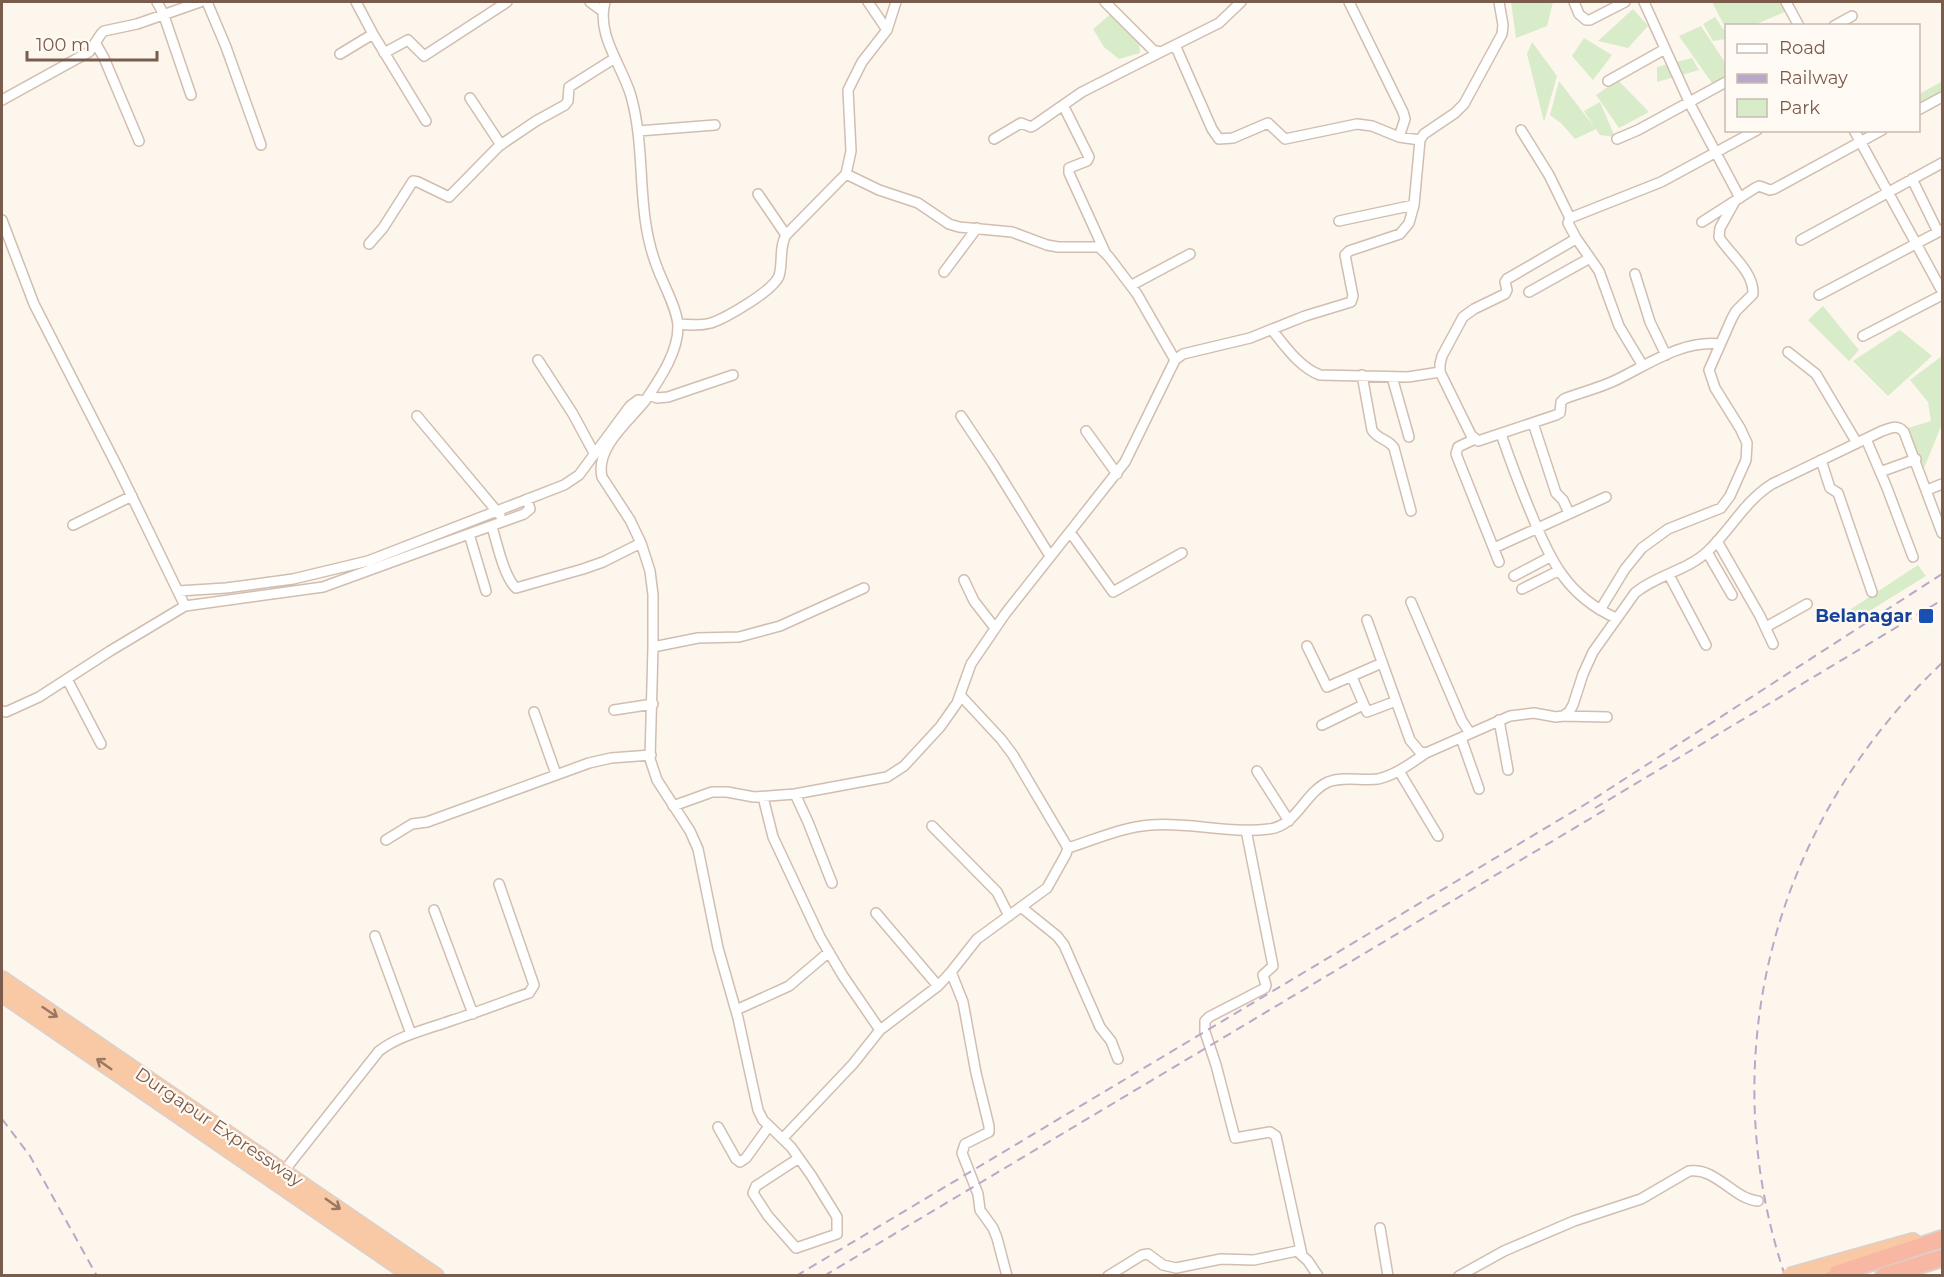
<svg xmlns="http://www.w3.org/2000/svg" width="1944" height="1277" viewBox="0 0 1944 1277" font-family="Montserrat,sans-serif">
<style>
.green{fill:#d8ecc9}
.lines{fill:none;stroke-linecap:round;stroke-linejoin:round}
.minor-casing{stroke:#d1beb0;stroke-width:12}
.trunk-casing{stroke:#dad1cd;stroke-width:18}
.motorway-casing{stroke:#dad1cd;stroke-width:20}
.minor{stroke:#fff;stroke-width:9}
.trunk{stroke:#f9c8a4;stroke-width:15}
.motorway{stroke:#f7b7a3;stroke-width:16}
.rail{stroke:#b9a8c9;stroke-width:2;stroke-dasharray:9 6;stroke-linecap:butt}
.trunk-bridge-casing{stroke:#dad1cd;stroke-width:18;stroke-linecap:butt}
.trunk-bridge{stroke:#f9c8a4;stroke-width:15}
.oneway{stroke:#9a7763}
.transit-dot{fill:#1a4fb4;stroke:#fffaf3;stroke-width:2}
.labels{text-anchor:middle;stroke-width:4.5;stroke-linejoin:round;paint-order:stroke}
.transit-label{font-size:18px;font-weight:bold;fill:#164399;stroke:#fffaf3;text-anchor:end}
.street-label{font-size:18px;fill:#7a5c4d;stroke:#fffaf3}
</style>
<rect width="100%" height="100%" fill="#fdf6ec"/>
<path class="green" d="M1511,2H1553L1547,26L1516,38Z
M1712,2H1782L1787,11L1754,25L1726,26V29Z
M1633,9L1648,26L1628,48L1598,41Z
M1112,13L1139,40L1140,53L1119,59L1104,47L1093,29Z
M1715,17L1726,33V39L1713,41L1703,24Z
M1701,26L1726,64V76L1714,86L1679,36Z
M1584,38L1612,55L1593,80L1572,56Z
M1532,42L1557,76L1544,122L1527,54Z
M1692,58L1699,70L1657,82V67Z
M1618,80L1649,112L1619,128L1596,95Z
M1559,81L1595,128L1584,111L1600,102L1615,137L1600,135L1596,129L1575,139L1562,124L1550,115Z
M1941,82L1942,96L1919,108V94Z
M1823,306L1859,350L1849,361L1808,320Z
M1900,330L1932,356L1888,396L1853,361Z
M1942,356V424L1924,468L1908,428L1931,421L1928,402L1910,380Z
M1918,565L1926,576L1858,618L1851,609Z"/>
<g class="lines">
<defs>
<path id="minor" d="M157,2L163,13L191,95
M207,2L226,47L261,145
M356,2L373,34L426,121
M590,2L602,11
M605,2C596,35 622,65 631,96C647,153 635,211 657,267C663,284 678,310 678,327C678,353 659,380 645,401
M868,2L887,30
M1105,2L1153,50L1161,52L1175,45L1212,129L1219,139L1233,138L1268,123L1285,139L1357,124L1372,126L1399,137L1420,140
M1349,2L1403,112L1405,119L1399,137
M1574,2L1579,14L1586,20H1590L1625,2
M1644,2L1691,106L1740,198
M1786,2L1799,26
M1834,26L1852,16
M96,44L104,58L139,141
M1175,45L1219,23L1241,2
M384,53L408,40L424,56L507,2
M340,54L373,34
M1608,81L1665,49
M470,98L501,145
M2,100L89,52L101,34L104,31L137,24L200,2
M1063,105L1089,157L1087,161L1069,168V173L1105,252
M1918,110L1942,97
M1521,130L1549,175L1570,218
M1854,130L1942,291
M638,131L715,125
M994,139L1021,123L1031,127L1033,126L1082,92L1161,52
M1617,139L1638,130L1726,82
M846,174L879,190L918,203L949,224L959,227L1012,232L1047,245L1058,247H1099L1109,257L1137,294L1175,360
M1912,179L1938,232
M758,194L786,235
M2,220L34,304L119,470L185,606L110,651L39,697L6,712L2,711
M1339,221L1414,205
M1702,222L1755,188L1759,186L1770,190L1774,189L1882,130
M1576,238L1599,271L1619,326L1643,366
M1801,240L1942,163
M369,244L383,228L413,181L418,182L449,197L499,146L536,121L565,105L568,101L569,87L615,58
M944,272L977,228
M1635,274L1650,322L1666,355
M1132,285L1190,254
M1529,292L1590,258
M1819,295L1942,230
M678,324C689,325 700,326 711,323C726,318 773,291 779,276C783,263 779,247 786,235L846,174L851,151L848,90L862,62L887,30L896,2
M1272,330C1285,346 1300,368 1320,375L1408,377L1440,372
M1863,336L1942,295
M1720,344C1682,340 1649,364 1616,380C1600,388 1581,392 1564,399L1561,402L1560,413L1556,415L1478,441L1471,435L1440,372V364L1442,356L1463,317L1474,309L1505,294L1507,290L1505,282L1507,279L1574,240L1575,236L1568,223L1570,218L1661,182L1757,130
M1788,352L1816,374L1857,443
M538,360L573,414L594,453
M1362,375L1372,430C1378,440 1389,439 1394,448L1411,511
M1392,377L1409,437
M649,395L657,398L668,397L733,375
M417,416L500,515
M961,416L993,464L1050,556
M1533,423L1556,493L1563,500L1569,513
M1086,431L1117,474
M1501,434C1510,460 1520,487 1531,513C1550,560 1567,596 1616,618
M1475,439L1458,447L1456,454L1499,562
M1866,439L1887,488L1913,557
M1821,460L1830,488L1838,493L1872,592
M1880,472L1916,459
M1927,490L1942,484
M73,525L132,496
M492,527C497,543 504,577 516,588L583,569L603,562L641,543
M1070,532L1113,592L1182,553
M469,534L486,591
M1717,541L1760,616L1773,644
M1494,548L1606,497
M1707,552L1732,595
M1669,575L1706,645
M1514,576L1550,557
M964,580L974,601L995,628
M1522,589L1558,571
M178,591L226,588L293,579L368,561L564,485L579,475L630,406L638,400L645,401C629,421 595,448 602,477L630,520L641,543L650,571L653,595V647L650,759L657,780L690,831L698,849L718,948L738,1018L758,1110L763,1120L791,1147L811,1175L837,1217V1234L796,1248L768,1216L753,1193L756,1186L799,1158
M1411,602L1462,721L1470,733
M185,606L323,587L524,514L530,509L527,499
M1600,610L1625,569L1642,548L1668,529L1721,508L1730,496L1746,460L1747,443L1740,428L1715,388L1709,370L1732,318L1736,311L1753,294C1754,271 1729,254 1719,237L1720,228L1735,201
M1367,620L1410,740L1420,752L1426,753L1510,716L1534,713L1556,717L1563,716L1569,712L1573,705L1583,674L1593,652L1635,593C1656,575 1687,571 1708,551C1731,529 1745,501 1772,484L1882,431C1891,428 1897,424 1904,432L1942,533
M1766,627L1807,604
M1307,646L1327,687L1382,663
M653,647L698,638L739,637L780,626L864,588
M1352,677L1367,712L1396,701
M67,679L101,744
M614,710L653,704
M534,712L556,774
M1563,716L1607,717
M1499,720L1508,770
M1322,725L1363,705
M1461,738L1479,789
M1257,771L1289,821
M1399,771L1438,836
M795,794L808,822L832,883
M763,797L773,837L820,937L843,976L880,1030
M673,806L712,792H727L754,797L795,794L887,777L904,766L940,727L957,703L971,664L1005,614L1125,462L1175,360L1183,354L1250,338L1305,316L1351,302L1353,296L1345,255L1349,251L1400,234L1409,223L1414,205L1420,140L1424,134L1455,113L1464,104L1502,34L1503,25L1499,2
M932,826L997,892L1009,916
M1246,830L1273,966L1263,975L1266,985L1265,988L1209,1017L1205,1021V1032L1216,1065L1235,1138L1270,1132L1276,1136L1302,1255
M386,840L412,824L427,822L460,810L589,763L611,758L651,755
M1068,848C1094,840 1122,827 1151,825C1190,822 1230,834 1269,829C1297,826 1304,793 1328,782C1343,776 1362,781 1378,779C1396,775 1411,763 1426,753
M1021,907L1057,936L1064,945L1100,1027L1111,1041L1118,1059
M434,910L473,1014
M876,913L938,986
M375,936L411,1034
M951,972L963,1002L976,1073L989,1126V1132L965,1144L962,1153L978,1194L980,1210L993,1228L997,1238L1007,1276
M736,1010L789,986L829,952
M718,1127L736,1159L740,1162L746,1158L769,1126
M783,1138L853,1064L880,1030L938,986L951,972L977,939L1047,888L1066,854L1068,848L1013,755L1001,739L961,696
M284,1171L379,1051C400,1035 428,1029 453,1020C478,1012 503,1002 529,993L534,985L499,884
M1380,1228L1388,1276
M1108,1276L1142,1255L1148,1254L1163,1265L1176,1268L1221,1259L1254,1260L1297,1251L1308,1261L1318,1276
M1459,1276L1504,1251L1574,1221L1641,1199L1689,1171C1716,1167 1733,1199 1758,1201"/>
<path id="trunk" d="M2,979L436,1276
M2,994L412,1276
M1824,1266L1913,1241"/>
<path id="motorway" d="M1830,1276L1942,1239
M1884,1276L1942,1258"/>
</defs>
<use href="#minor" class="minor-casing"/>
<use href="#trunk" class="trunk-casing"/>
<use href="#motorway" class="motorway-casing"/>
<use href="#minor" class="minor"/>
<use href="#trunk" class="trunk"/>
<use href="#motorway" class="motorway"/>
<path class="rail" d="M1595,808L1942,600
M2,1119L30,1156L97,1276
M796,1276L1589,802L1942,574
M824,1276L1608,808
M1785,1276C1711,1055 1774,822 1942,663"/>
<defs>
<path id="trunk-bridge" d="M1789,1276L1824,1266"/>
</defs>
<use href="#trunk-bridge" class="trunk-bridge-casing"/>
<use href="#trunk-bridge" class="trunk-bridge"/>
</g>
<defs><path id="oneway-shaft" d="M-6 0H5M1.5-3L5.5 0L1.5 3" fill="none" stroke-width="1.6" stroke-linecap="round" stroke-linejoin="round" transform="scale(1.5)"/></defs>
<g class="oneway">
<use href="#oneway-shaft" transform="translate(50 1012) rotate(34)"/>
<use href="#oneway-shaft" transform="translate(104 1064) rotate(-145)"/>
<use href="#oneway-shaft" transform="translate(333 1204) rotate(35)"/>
</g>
<rect class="transit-dot" x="1918" y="608" width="16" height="16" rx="3"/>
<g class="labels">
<g class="transit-label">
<text x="1912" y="622">Belanagar</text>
</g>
<g class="street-label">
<text transform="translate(219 1127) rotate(34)" y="6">Durgapur Expressway</text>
</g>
</g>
<rect width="1944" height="1277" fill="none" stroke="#7a5c4d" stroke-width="6"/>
<rect x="1725" y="24" width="195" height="108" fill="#fffaf3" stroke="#cabbb1" stroke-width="1.5"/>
<rect x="1737" y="44" width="30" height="9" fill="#ffffff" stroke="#cabbb1" stroke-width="1.5"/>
<text x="1779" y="54" font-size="18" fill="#7a5c4d">Road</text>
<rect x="1737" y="74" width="30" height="9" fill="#b9a8c9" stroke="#cabbb1" stroke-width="1.5"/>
<text x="1779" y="84" font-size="18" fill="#7a5c4d">Railway</text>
<rect x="1737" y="99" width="30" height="18" fill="#d8ecc9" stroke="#cabbb1" stroke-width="1.5"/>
<text x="1779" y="114" font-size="18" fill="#7a5c4d">Park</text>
<path d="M27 51v9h130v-9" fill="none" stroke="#7a5c4d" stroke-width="3"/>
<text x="36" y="51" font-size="18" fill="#7a5c4d" stroke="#fffaf3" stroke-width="4.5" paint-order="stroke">100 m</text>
</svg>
